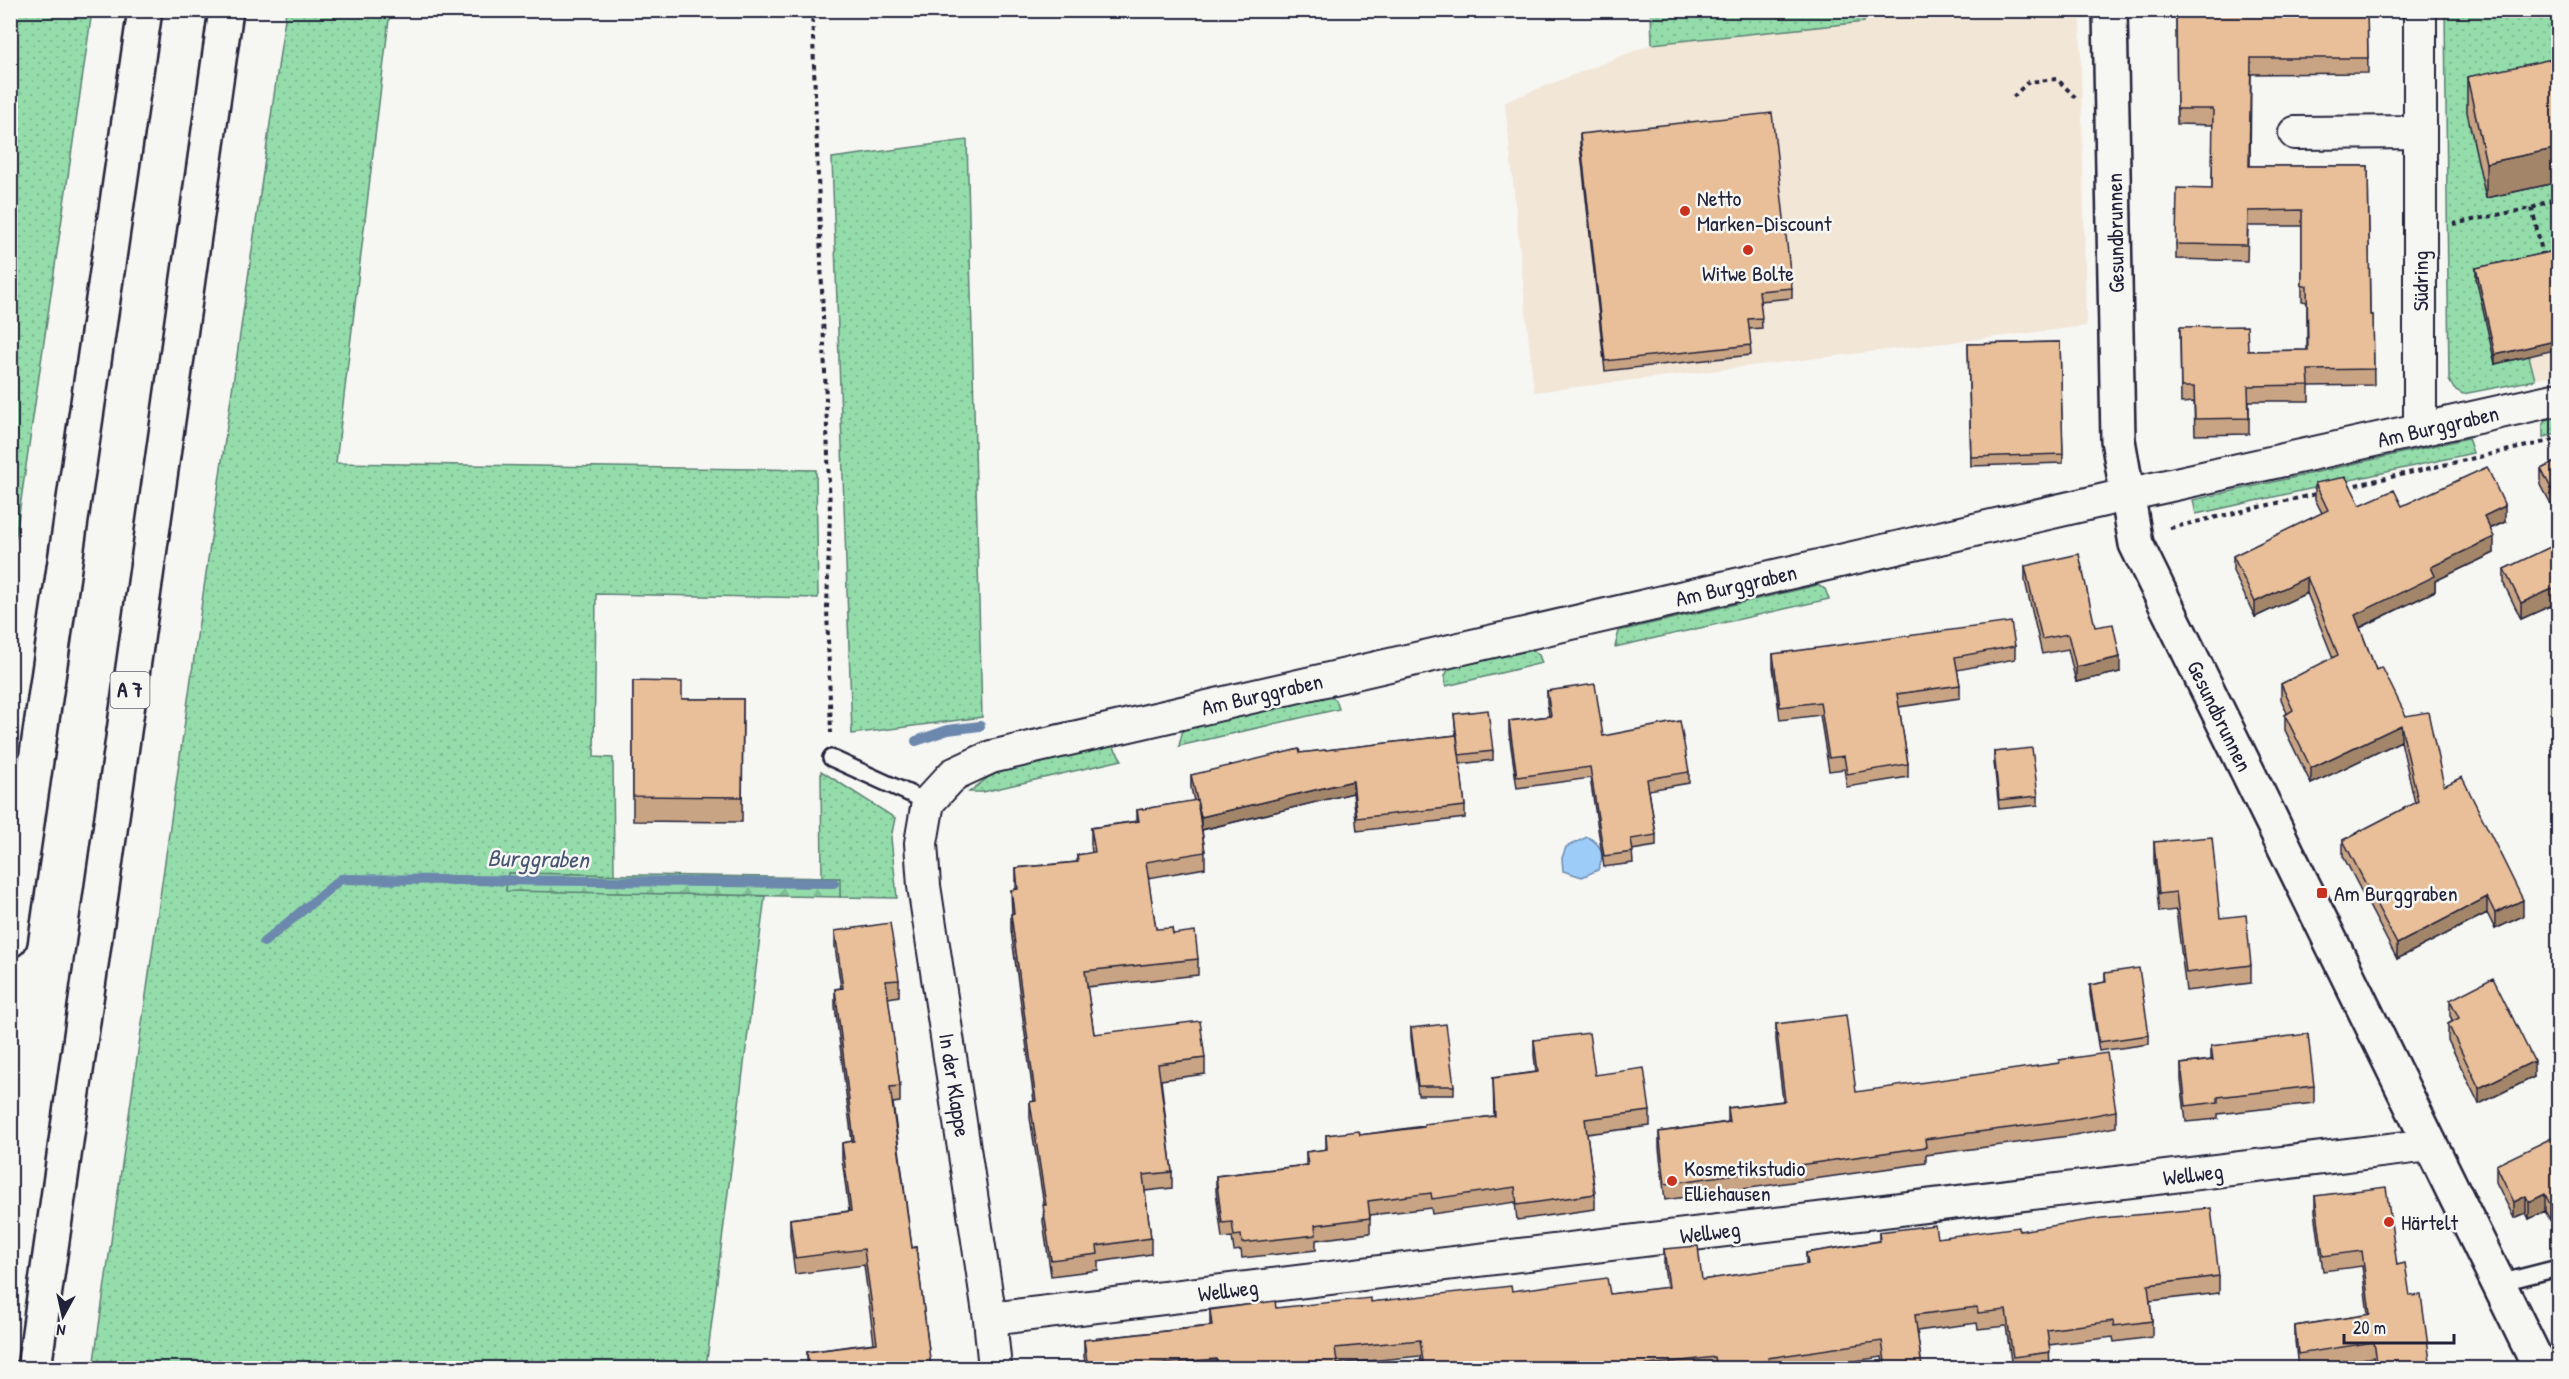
<svg xmlns="http://www.w3.org/2000/svg" width="2569" height="1379" viewBox="0 0 2569 1379" font-family="'Patrick Hand',sans-serif">
<style>
.built{fill:#f2e6d7}
.grass{fill:url(#grass-dots);stroke:#5b8073;stroke-width:1.5}
.forest{fill:url(#forest-firs);stroke:#5b8073;stroke-width:1.5}
.water{fill:#9eccf9;stroke:#6c88ad;stroke-width:1.5}
.lines{fill:none;stroke-linecap:round;stroke-linejoin:round}
.stream{stroke:#6c88ad;stroke-width:10}
.service-casing{stroke:#22223b;stroke-width:20}
.minor-casing{stroke:#22223b;stroke-width:36}
.tertiary-casing{stroke:#22223b;stroke-width:38}
.motorway-casing{stroke:#22223b;stroke-width:38}
.path{stroke:#22223b;stroke-width:4;stroke-dasharray:4.5 4.5;stroke-linecap:butt}
.service{stroke:#f6f6f2;stroke-width:15}
.minor{stroke:#f6f6f2;stroke-width:32}
.tertiary{stroke:#f6f6f2;stroke-width:33}
.motorway{stroke:#f6f6f2;stroke-width:33}
.wall{fill:#c8a484;stroke:#22223b;stroke-width:1.5}
.shaded-wall{fill:#a3866b;stroke:#22223b;stroke-width:1.5}
.building{fill:#e9bf99;stroke:#22223b;stroke-width:1.5}
.poi-dot{fill:#c8321e;stroke:#f6f6f2;stroke-width:2}
.labels{text-anchor:middle;stroke-width:5;stroke-linejoin:round;paint-order:stroke}
.shield{fill:#f6f6f2;stroke:#626272;stroke-width:1.5}
.shield-label{font-size:21px;font-weight:bold;fill:#22223b}
.poi-label{font-size:22px;fill:#22223b;stroke:#f6f6f2;text-anchor:start}
.street-label{font-size:22px;fill:#22223b;stroke:#f6f6f2}
.water-label{font-size:24px;font-style:italic;fill:#475574;stroke:#f6f6f2}
</style>
<defs>
<pattern id="grass-dots" width="8" height="8" patternUnits="userSpaceOnUse" patternTransform="scale(1.5)"><rect width="8" height="8" fill="#94ddab"/><path d="M2 2h.1M6 6h.1" fill="none" stroke="#7fbd94" stroke-width="1.8" stroke-linecap="round"/></pattern>
<pattern id="forest-firs" width="22" height="20" patternUnits="userSpaceOnUse" patternTransform="scale(1.5)"><rect width="22" height="20" fill="#94ddab"/><path d="M5 1l3.5 6h-7zM16 11l3.5 6h-7z" fill="#7fbd94"/></pattern>
</defs>
<rect width="100%" height="100%" fill="#f6f6f2"/>
<filter id="ink" filterUnits="userSpaceOnUse"><feTurbulence type="fractalNoise" baseFrequency=".0167" numOctaves="2"/><feDisplacementMap in="SourceGraphic" scale="12" xChannelSelector="R" yChannelSelector="G"/><feConvolveMatrix kernelMatrix="1 2 1 2 8 2 1 2 1" color-interpolation-filters="sRGB"/></filter>
<g filter="url(#ink)">
<path class="built" d="M1864,11H2080L2086,326L1534,392L1505,102L1652,44L1864,22Z
M2558,259V374L2535,380L2510,270Z"/>
<path class="grass" d="M11,10L92,11L11,569L10,11Z
M286,11H390L336,463L816,470L818,598L596,594L594,757L613,758L614,875L508,873L506,890L765,896L706,1368H93Z
M1651,11H1864V22L1652,44Z
M2445,11H2558V259L2495,364L2529,356L2535,380L2463,394L2454,389L2449,380Z
M967,140L982,717L852,734L832,158Z
M2558,417V434L2543,437V426L2546,420Z
M2468,438L2473,453L2196,514L2193,500Z
M1818,585L1825,589L1829,599L1615,647L1619,631Z
M1533,650L1539,655L1542,663L1446,686L1445,676L1449,668Z
M1331,696L1336,700L1339,709L1179,746L1183,729Z
M1113,746L1122,760L983,792H969L989,777L1006,769Z
M821,771L895,818L891,838L897,898L840,897L839,878H822Z"/>
<path class="forest" d="M508,873L840,878V897L506,891Z"/>
<path class="water" d="M1587,837C1602,843 1605,856 1598,870L1582,877L1563,871L1562,858L1566,847Z"/>
<g class="lines">
<path class="stream" d="M916,741L948,730L980,726
M264,942L341,879L834,883"/>
<defs>
<path id="service" d="M831,758L928,802
M2499,1283L2558,1268"/>
<path id="minor" d="M2420,10V430
M2295,133L2420,132
M990,1319L2430,1145
M995,1368L990,1319L924,886L921,843L928,802L954,774L991,757L2126,495L2558,399"/>
<path id="tertiary" d="M2110,10L2118,440L2136,544L2540,1368"/>
<path id="motorway" d="M10,940L145,10
M34,1368L226,10"/>
</defs>
<use href="#service" class="service-casing"/>
<use href="#minor" class="minor-casing"/>
<use href="#tertiary" class="tertiary-casing"/>
<use href="#motorway" class="motorway-casing"/>
<path class="path" d="M812,10L830,512L827,608L831,733
M2013,97L2028,82L2057,79L2076,98
M2532,208L2543,256
M2453,224L2532,208L2558,197
M2347,487L2558,439
M2170,528L2320,493"/>
<use href="#service" class="service"/>
<use href="#minor" class="minor"/>
<use href="#tertiary" class="tertiary"/>
<use href="#motorway" class="motorway"/>
</g>
<path class="wall" d="M2176,10H2367L2368,73L2251,74L2250,166H2368L2370,315H2373L2374,385L2309,386V401H2249V434L2195,435L2194,402L2181,403L2180,327L2248,351L2307,350V302L2302,301V226H2248L2247,261L2176,259V244L2212,189L2213,125L2177,124Z
M2559,65V182L2486,198L2467,112V77Z
M1580,134L1792,288V298L1760,301L1762,328L1749,329L1751,355L1605,371L1580,144Z
M2559,250L2495,364L2476,278V268Z
M2060,342L2063,463L1971,466L1968,344Z
M2559,460V519L2541,485V469Z
M2315,483L2360,505L2402,506L2505,522L2490,529L2494,553L2435,581V591L2360,628L2376,670L2406,716L2444,786L2523,916L2495,929L2487,913L2397,959L2343,856V840L2415,803L2401,741L2311,784L2285,730V715L2287,713L2281,699V684L2333,658L2307,593L2255,617L2233,571V556L2322,513L2315,499Z
M2559,543V602L2521,619L2504,584V569Z
M2025,566L2095,627L2120,672L2076,682L2068,649L2042,654L2025,581Z
M2015,646V659L1957,670L1960,685V698L1899,707L1908,764V777L1847,787L1844,769L1829,771L1820,715L1780,720L1773,667V654Z
M633,681L682,699H743L742,822L633,821Z
M1547,691L1603,736L1689,772V783L1649,790L1656,835V846L1632,850L1633,863L1604,867L1590,778L1517,788L1509,733V721L1549,716L1547,702Z
M1454,714L1493,751V760L1460,764L1465,806V818L1357,831L1353,793L1202,830L1205,852V868L1148,878L1156,929L1173,934L1198,959V975L1087,987L1094,1034L1205,1058V1074L1161,1080L1172,1172V1188L1145,1191L1151,1238V1254L1098,1262V1270L1051,1276L1043,1221L1044,1205L1030,1118V1102L1034,1101L1011,930V914H1012L1011,890L1016,889V868L1077,862V855L1092,853L1091,844V828L1137,821V810L1194,801L1191,788V775L1300,753L1456,735Z
M1994,752L2038,796V805L1999,809L1994,762Z
M2154,842L2220,918L2251,965V983L2186,991L2176,910L2159,912L2154,860Z
M835,931L899,980V996L888,998L900,1086V1102L893,1103L912,1248L916,1247L931,1368H807V1352L874,1343L864,1265L795,1274L790,1235V1219L849,1211L842,1159V1143L852,1141L835,1006V989L841,988L835,947Z
M2105,973L2149,1035V1044L2099,1051L2090,994V985L2105,982Z
M2450,1000L2534,1077L2479,1104L2448,1040V1024L2453,1021L2450,1016Z
M1776,1024L1856,1092L2116,1111V1127L2069,1136L1926,1155V1163L1665,1200L1659,1148V1132L1728,1122V1108L1783,1101L1776,1040Z
M1411,1028L1454,1086V1095H1418L1411,1037Z
M1534,1040L1595,1075L1650,1111V1126L1587,1134L1595,1194V1209L1517,1220L1515,1202L1432,1214L1431,1208L1370,1215V1233L1316,1240V1250L1242,1258L1241,1250L1234,1251L1232,1237L1222,1238L1216,1191V1176L1306,1165V1152L1326,1150V1135H1360L1494,1116L1493,1078L1536,1072L1534,1055Z
M2211,1046L2314,1086V1103L2218,1114V1119L2186,1122L2181,1080V1064L2211,1060Z
M2559,1137V1216L2550,1220L2545,1211L2529,1219L2526,1213L2514,1218L2496,1182V1165Z
M2315,1196L2397,1265L2410,1296L2431,1368H2375L2374,1357L2298,1368L2295,1341V1326L2368,1315L2362,1266L2323,1271L2315,1211Z
M2019,1231L2219,1276V1293L2150,1301L2152,1321V1337L2114,1342L2113,1337L2049,1345L2050,1368H2012L2006,1326L1978,1329L1977,1323L1917,1331L1922,1368H1884L1882,1357L1805,1368H1422L1420,1356L1338,1364V1368H1086L1084,1356V1340L1210,1326V1310L1276,1308L1371,1302L1512,1291L1610,1294L1667,1288L1664,1266V1249L1702,1280L1806,1265V1253L1879,1241V1232L1937,1238Z"/>
<path class="shaded-wall" d="M2559,148V182L2486,198V163Z
M2559,340V349L2495,364V355Z
M2505,506V522L2484,531V516Z
M2494,537V553L2435,581V591L2355,630V615L2431,567Z
M2307,577V593L2255,617V602Z
M2559,586V602L2521,619V603Z
M2120,657V672L2076,682V667Z
M2401,725V741L2311,784V768Z
M1353,781V793L1201,830V817Z
M2487,897V913L2397,959V944Z
M2523,900V916L2495,929V913Z
M2534,1061V1077L2479,1104V1088Z
M2545,1194V1211L2529,1219V1202Z
M2526,1196V1213L2514,1218V1202Z
M2559,1199V1216L2550,1220V1204Z"/>
<path class="building" d="M2176,10H2367L2368,58H2251L2249,166H2368L2370,315H2373L2374,369L2308,370L2309,385L2248,386L2249,418L2195,419L2194,387H2181L2180,327L2247,326L2248,351L2308,350L2307,286H2302V210L2248,211L2247,245L2176,244L2177,188L2212,189L2213,109H2177Z
M2557,58L2559,65V148L2486,163L2467,77Z
M1772,113L1792,288L1759,291L1762,318L1748,319L1751,345L1605,361L1580,134Z
M2559,250V340L2495,355L2476,268Z
M2060,342L2063,454L1971,457L1968,344Z
M2559,460V503L2541,469Z
M2487,467L2505,506L2484,516L2494,537L2431,567L2435,576L2355,615L2376,670L2382,667L2406,716L2428,712L2444,786L2462,777L2523,900L2495,913L2487,897L2397,944L2343,840L2418,801L2401,725L2311,768L2285,715L2293,710L2281,684L2338,655L2307,577L2255,602L2233,556L2328,510L2315,483L2346,477L2360,505L2394,490L2402,506Z
M2559,543V586L2521,603L2504,569Z
M2079,554L2095,627L2113,624L2120,657L2076,667L2068,634L2042,639L2025,566Z
M2011,622L2015,646L1955,657L1960,685L1897,694L1908,764L1847,774L1844,756L1829,758L1820,702L1780,707L1773,654Z
M633,681L682,682V699H743L742,797L633,796Z
M1595,684L1603,736L1680,721L1689,772L1647,779L1656,835L1631,839L1633,852L1604,856L1590,767L1517,777L1509,721L1551,716L1547,691Z
M1488,710L1493,751L1459,755L1454,714Z
M1457,735L1465,806L1357,818L1353,781L1201,817L1191,775L1299,749L1300,753Z
M2032,748L2038,796L1999,800L1994,752Z
M1197,800L1205,852L1146,862L1156,929L1172,928L1173,934L1195,931L1198,959L1085,971L1094,1034L1200,1021L1205,1058L1158,1064L1172,1172L1143,1175L1151,1238L1097,1246L1098,1254L1051,1260L1043,1205H1046L1030,1102L1036,1101L1011,914L1014,913L1011,890L1018,889L1016,868L1078,862L1077,855L1095,852L1091,828L1139,821L1137,810Z
M2212,837L2220,918L2246,915L2251,965L2186,973L2176,892L2159,894L2154,842Z
M890,923L899,980L886,981L900,1086L890,1087L912,1248L916,1247L931,1367L915,1368H809L807,1352L877,1343L864,1249L795,1258L790,1219L851,1211L842,1143L854,1141L835,989L843,988L835,931Z
M2139,968L2149,1035L2099,1042L2090,985L2106,982L2105,973Z
M2493,978L2534,1061L2479,1088L2448,1024L2459,1018L2450,1000Z
M1846,1015L1856,1092L2059,1063V1060L2107,1053L2116,1111L2069,1120L1925,1139L1926,1147L1665,1184L1659,1132L1730,1122L1728,1108L1785,1101L1776,1024Z
M1446,1024L1454,1086H1418L1411,1028Z
M1589,1033L1595,1075L1644,1068L1650,1111L1585,1119L1595,1194L1517,1205L1515,1187L1432,1199L1431,1193L1368,1201L1370,1218L1315,1225L1316,1235L1242,1243L1241,1235L1234,1236L1232,1222L1222,1223L1216,1176L1308,1165L1306,1152L1327,1149L1326,1135L1359,1131L1360,1135L1424,1127V1124L1495,1116L1493,1078L1538,1072L1534,1040Z
M2308,1034L2314,1086L2218,1097V1102L2186,1106L2181,1064L2213,1060L2211,1046Z
M2558,1135L2559,1199L2550,1204L2545,1194L2529,1202L2526,1196L2514,1202L2496,1165Z
M2386,1187L2397,1265L2405,1263L2410,1296L2421,1295L2431,1368H2378L2374,1342L2298,1354L2295,1326L2370,1314L2362,1251L2323,1256L2315,1196Z
M2211,1208L2219,1276L2148,1285L2152,1321L2114,1326L2113,1321L2047,1330L2050,1352L2013,1357L2006,1310L1978,1313L1977,1307L1915,1315L1922,1368H1886L1882,1341L1768,1358L1770,1368H1717L1715,1357L1630,1367L1631,1368H1487L1486,1361L1424,1368L1420,1340L1335,1348L1338,1368H1218L1216,1359L1132,1366L1133,1368H1088L1084,1340L1212,1326L1210,1310L1275,1301L1276,1308L1371,1298V1302L1511,1286L1512,1291L1607,1278L1610,1294L1669,1287L1664,1249L1698,1246L1702,1280L1808,1264L1806,1253L1880,1241L1879,1232L1935,1225L1937,1238L2019,1227V1231L2102,1218Z"/>
</g>
<g class="poi-dot">
<circle cx="1685" cy="211" r="6"/>
<circle cx="1748" cy="250" r="6"/>
<rect x="2316" y="887" width="12" height="12" rx="3"/>
<circle cx="1672" cy="1181" r="6"/>
<circle cx="2389" cy="1222" r="6"/>
</g>
<g class="labels">
<rect class="shield" x="110.5" y="672" width="39" height="36" rx="4.5"/>
<g class="shield-label">
<text x="130" y="697">A 7</text>
</g>
<g class="poi-label">
<text x="1697" y="206">Netto<tspan x="1697" dy="25">Marken-Discount</tspan></text>
<text x="1748" y="281" text-anchor="middle">Witwe Bolte</text>
<text x="2334" y="901">Am Burggraben</text>
<text x="1684" y="1176">Kosmetikstudio<tspan x="1684" dy="25">Elliehausen</tspan></text>
<text x="2401" y="1230">Härtelt</text>
</g>
<g class="street-label">
<text transform="translate(2115 233) rotate(-91)" y="8">Gesundbrunnen</text>
<text transform="translate(2420 281) rotate(-90)" y="8">Südring</text>
<text transform="translate(2438 426) rotate(-13)" y="8">Am Burggraben</text>
<text transform="translate(1736 585) rotate(-13)" y="8">Am Burggraben</text>
<text transform="translate(1262 694) rotate(-13)" y="8">Am Burggraben</text>
<text transform="translate(2220 716) rotate(64)" y="8">Gesundbrunnen</text>
<text transform="translate(955 1085) rotate(81)" y="8">In der Klappe</text>
<text transform="translate(2193 1174) rotate(-7)" y="8">Wellweg</text>
<text transform="translate(1710 1232) rotate(-7)" y="8">Wellweg</text>
<text transform="translate(1228 1290) rotate(-7)" y="8">Wellweg</text>
</g>
<g class="water-label">
<text transform="translate(538 859) rotate(1)" y="8">Burggraben</text>
</g>
</g>
<rect width="2569" height="1379" fill="none" stroke="#f6f6f2" stroke-width="36"/>
<rect x="18" y="18" width="2533" height="1343" fill="none" stroke="#22223b" stroke-width="2" filter="url(#ink)"/>
<g transform="translate(63 1316) rotate(188)" stroke="#f6f6f2" stroke-width="4.5" paint-order="stroke">
<path d="M0-4.5L10 22L0 15L-10 22Z" fill="#22223b"/>
<text y="-9" font-size="16" font-weight="bold" text-anchor="middle" fill="#22223b">N</text>
</g>
<path d="M2344 1334v9h110v-9" fill="none" stroke="#22223b" stroke-width="3"/>
<text x="2353" y="1334" font-size="18" fill="#22223b" stroke="#f6f6f2" stroke-width="4.5" paint-order="stroke">20 m</text>
</svg>
